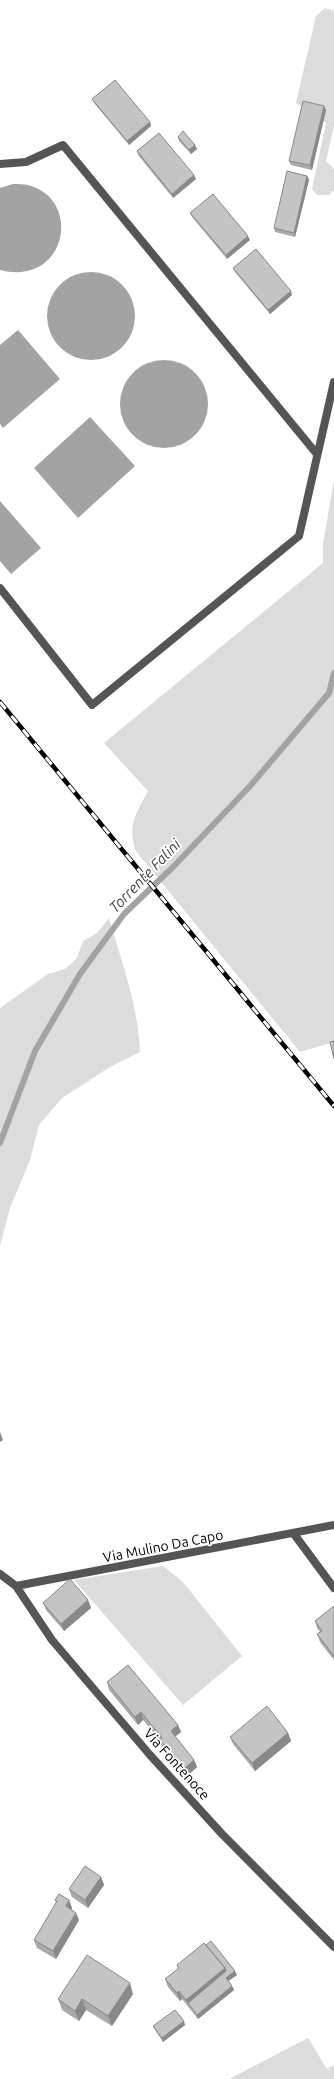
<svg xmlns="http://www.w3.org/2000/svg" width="334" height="2079" viewBox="0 0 334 2079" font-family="Ubuntu,sans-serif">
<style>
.green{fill:#dcdcdc}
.water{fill:#a3a3a3}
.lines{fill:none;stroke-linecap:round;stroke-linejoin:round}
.stream{stroke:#a3a3a3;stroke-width:6}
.lane{stroke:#555;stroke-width:8}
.street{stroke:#555;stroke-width:8}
.rail-casing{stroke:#000;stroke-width:4.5}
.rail{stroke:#fff;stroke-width:3;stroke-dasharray:9;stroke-linecap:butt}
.wall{fill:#a9a9a9}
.shaded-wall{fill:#898989}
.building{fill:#c4c4c4;stroke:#898989}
.labels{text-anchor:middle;stroke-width:3.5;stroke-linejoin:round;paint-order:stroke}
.street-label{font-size:14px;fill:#000;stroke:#fff}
.water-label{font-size:15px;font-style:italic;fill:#444;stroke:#fff}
</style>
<rect width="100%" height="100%" fill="#fff"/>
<path class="green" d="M325,8L334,11V125L326,161L334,169V190L329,195H317L312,189L326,123L296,103L316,16Z
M334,480V1042L300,1052L135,850C128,822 136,814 148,791L104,743L323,563V544Z
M109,918C122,963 138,1005 140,1052L110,1067L62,1098L39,1125L30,1160L10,1208L0,1246V1008L48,974L65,969L77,958L83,941L97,933Z
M163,1566L183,1582L242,1656L183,1705L74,1580Z
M308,2038L327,2069L334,2065V2079H229Z"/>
<path class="water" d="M13,184C18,184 24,184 28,185C83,199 67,287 0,270V188Z
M47 316a44 44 0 1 1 88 0a44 44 0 1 1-88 0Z
M18,330L60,379L3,428L0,424V345Z
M120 404a44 44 0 1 1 88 0a44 44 0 1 1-88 0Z
M90,417L135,466L78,518L34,468Z
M0,501L41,548L11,574L0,561Z"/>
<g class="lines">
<path class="stream" d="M0,1143L35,1051L80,974L124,914L174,866L251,785L329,693L334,673"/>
<path class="lane" d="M0,164L26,162L63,145L316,453
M0,588L92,705L299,536L334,382
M294,1534L334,1588"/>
<path class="street" d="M0,1574L16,1586L52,1640L150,1755L222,1834L334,1947
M16,1586L334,1525"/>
<defs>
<path id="rail" d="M0,702L334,1106"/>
</defs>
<use href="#rail" class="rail-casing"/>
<use href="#rail" class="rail"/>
</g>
<path class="wall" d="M92,99L150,122L151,126L129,145L94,103Z
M324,106L326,110L312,170L291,165L289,161Z
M178,137L197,149L191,154L179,141Z
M137,151L196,179L173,198L138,155Z
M307,176L309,180L295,237L275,232L274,228Z
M190,213L250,240L227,259L192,217Z
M233,268L292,295L270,314L235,272Z
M88,1600L91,1608L64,1631L46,1610L43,1603Z
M334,1606V1660L320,1642L317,1634L320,1632L317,1628L315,1621Z
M107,1682L178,1725L181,1732L175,1737L194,1760L197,1767L186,1777L162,1748L160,1740L143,1720L138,1725L109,1690Z
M288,1733L291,1741L255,1771L233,1744L230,1737Z
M101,1877L104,1885L88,1908L72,1897L69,1889Z
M55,1900H69L72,1908L71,1910L79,1920L56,1959L37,1948L34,1940L56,1903Z
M206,1945L237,1975L228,1981L232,1986L234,1990L198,2019L182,1999L180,2001L168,1987L165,1979L178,1969L177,1965Z
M133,1994L112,2026L86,2010L79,2021L62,2010L58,1999Z
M185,2025L163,2042L155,2030L153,2026Z"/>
<path class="shaded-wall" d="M324,106L326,110L312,170L310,165Z
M150,122L151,126L129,145L127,141Z
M195,145L197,149L191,154L189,150Z
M194,175L196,179L173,198L172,194Z
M307,176L309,180L295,237L294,233Z
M248,236L250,240L227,259L226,255Z
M291,291L292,295L270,314L268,310Z
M0,1432L3,1440L0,1442Z
M88,1600L91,1608L64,1631L61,1624Z
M141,1712L143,1720L138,1725L135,1717Z
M178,1725L181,1732L173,1738L171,1731Z
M288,1733L291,1741L255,1771L252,1763Z
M194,1760L197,1767L186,1777L184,1769Z
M101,1877L104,1885L88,1908L85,1900Z
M69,1900L72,1908L69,1914L66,1906Z
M76,1913L79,1920L56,1959L53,1951Z
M225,1968L227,1976L188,2003L186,2000Z
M235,1971L237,1975L227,1982L226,1978Z
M130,1983L133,1994L112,2026L108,2016Z
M232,1986L234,1990L198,2019L197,2015Z
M179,1991L182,1999L180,2001L177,1993Z
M82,1999L86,2010L79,2021L75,2011Z
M184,2021L185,2025L163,2042L162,2038Z"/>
<path class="building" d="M115,80L150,122L127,141L92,99Z
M303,101L324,106L310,165L289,161Z
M183,131L195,145L189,150L178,137Z
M159,133L194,175L172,194L137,151Z
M287,171L307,176L294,233L274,228Z
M213,194L248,236L226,255L190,213Z
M256,249L291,291L268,310L233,268Z
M334,1041V1059L330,1042Z
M70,1579L88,1600L61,1624L43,1603Z
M334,1606V1656L317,1634L322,1631L315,1621Z
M128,1665L178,1725L171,1731L194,1760L184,1769L160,1740L162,1738L141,1712L135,1717L107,1682Z
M267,1706L288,1733L252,1763L230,1737Z
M85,1866L101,1877L85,1900L69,1889Z
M59,1894L69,1900L66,1906L76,1913L53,1951L34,1940L57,1901L55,1900Z
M211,1941L235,1971L226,1978L232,1986L197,2015L188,2003L226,1971L225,1968L206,1945Z
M204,1943L225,1968L186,2000L179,1991L177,1993L165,1979L179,1968L177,1965Z
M87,1955L130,1983L108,2016L82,1999L75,2011L58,1999Z
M175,2010L184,2021L162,2038L153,2026Z"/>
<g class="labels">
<g class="street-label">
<text transform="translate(163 1546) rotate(-11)" y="5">Via Mulino Da Capo</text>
<text transform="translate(177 1764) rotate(48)" y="5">Via Fontenoce</text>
</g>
<g class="water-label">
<text transform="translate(145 876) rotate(-46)" y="5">Torrente Falini</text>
</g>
</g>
</svg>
